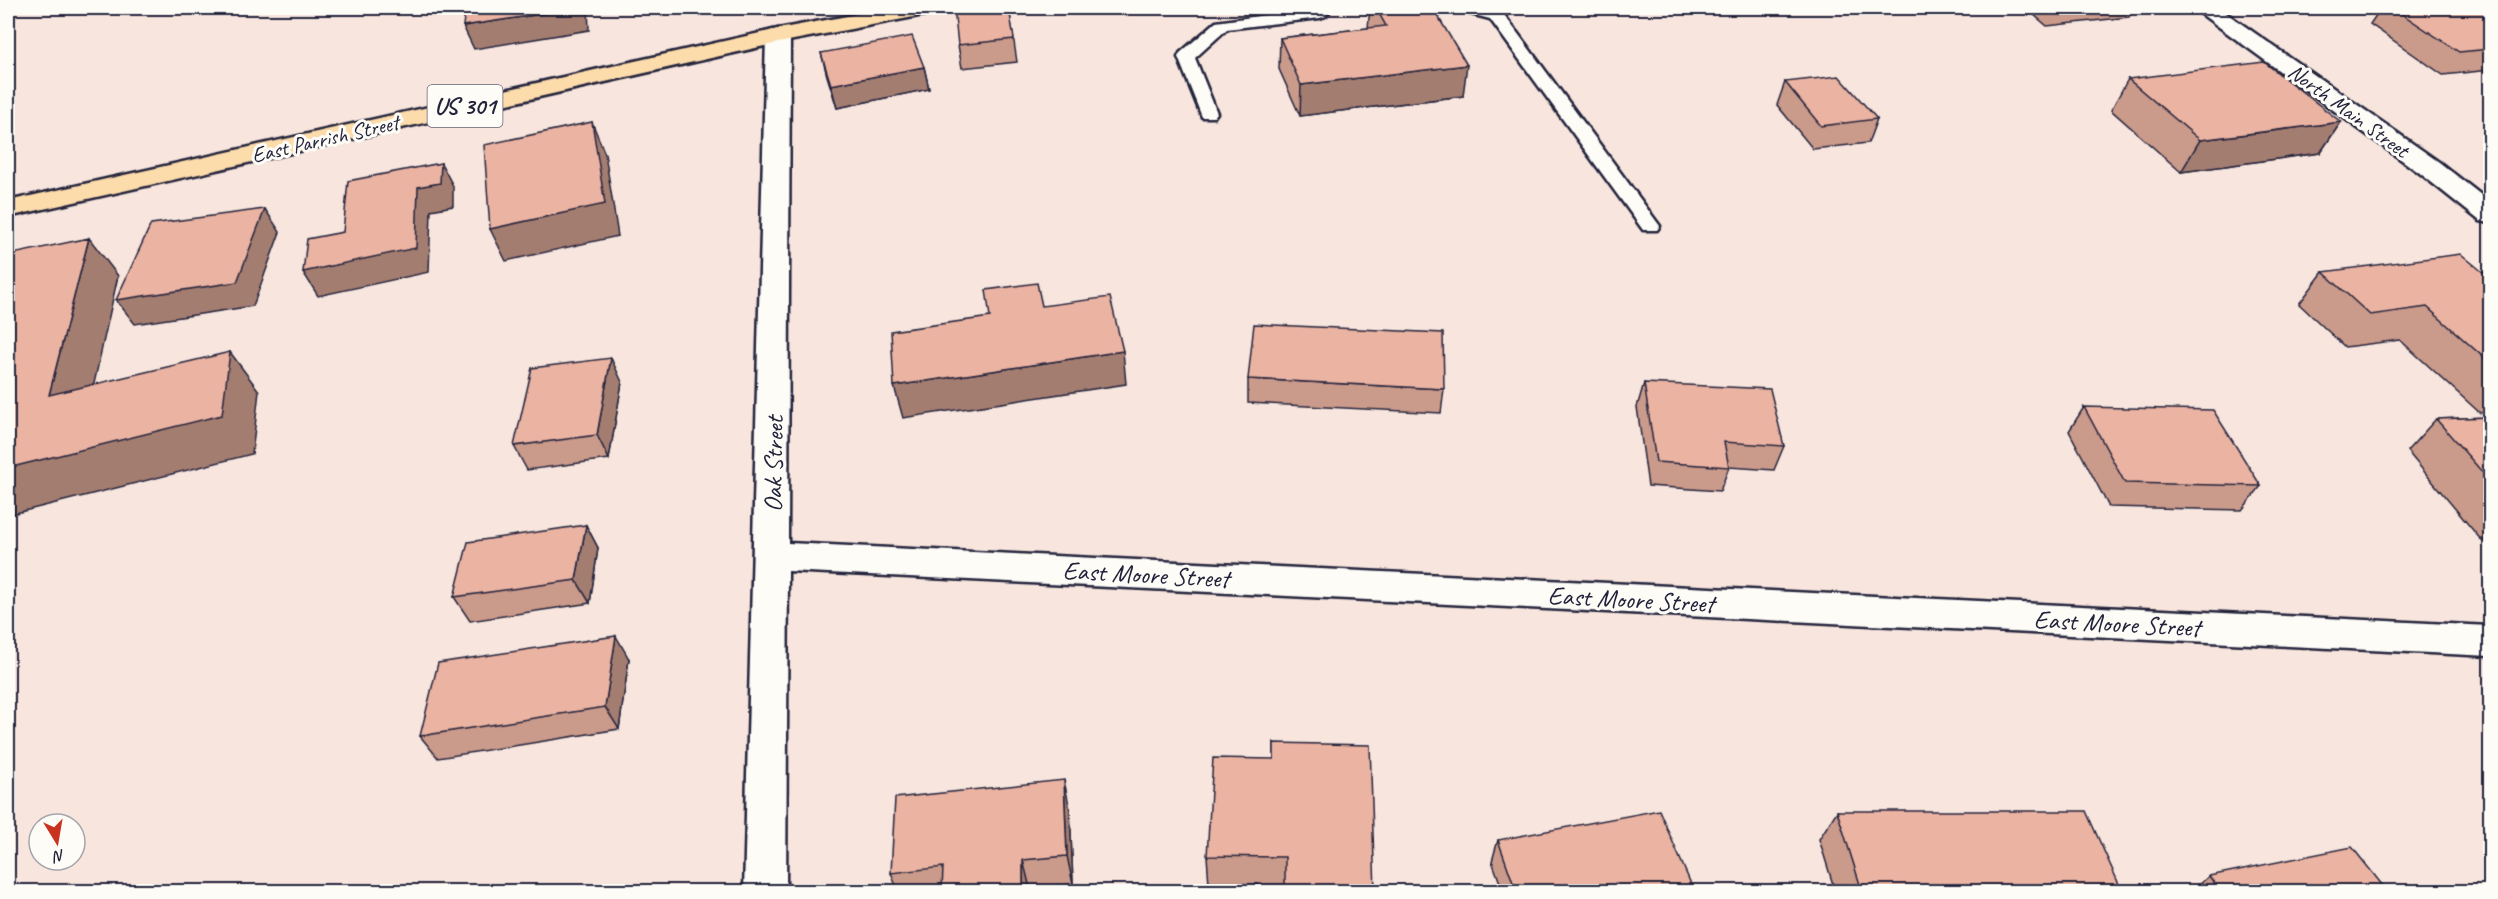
<svg xmlns="http://www.w3.org/2000/svg" width="2498" height="899" viewBox="0 0 2498 899" font-family="Caveat,sans-serif">
<style>
.lines{fill:none;stroke-linecap:round;stroke-linejoin:round}
.lane-casing{stroke:#22223b;stroke-width:5}
.street-casing{stroke:#22223b;stroke-width:5}
.secondary-casing{stroke:#22223b;stroke-width:5}
.primary-casing{stroke:#22223b;stroke-width:5}
.lane{fill:#fdfcf7;fill-rule:evenodd}
.street{fill:#fdfcf7;fill-rule:evenodd}
.secondary{fill:#fdfcf7;fill-rule:evenodd}
.primary{fill:#fddcac;fill-rule:evenodd}
.wall{fill:#ca9a8b;stroke:#22223b;stroke-width:1.5}
.shaded-wall{fill:#a47d71;stroke:#22223b;stroke-width:1.5}
.building{fill:#ebb3a2;stroke:#22223b;stroke-width:1.5}
.labels{text-anchor:middle;stroke-width:6;stroke-linejoin:round;paint-order:stroke}
.far-street-label{font-size:22px;fill:#22223b;stroke:#fdfcf7}
.shield{fill:#fdfcf7;stroke:#646373;stroke-width:1.5}
.shield-label{font-size:24px;font-weight:bold;fill:#22223b}
.street-label{font-size:26px;fill:#22223b;stroke:#fdfcf7}
</style>
<rect width="100%" height="100%" fill="#f8e6de"/>
<filter id="ink" filterUnits="userSpaceOnUse"><feTurbulence type="fractalNoise" baseFrequency=".0167" numOctaves="2"/><feDisplacementMap in="SourceGraphic" scale="12" xChannelSelector="R" yChannelSelector="G"/><feConvolveMatrix kernelMatrix="1 2 1 2 8 2 1 2 1" color-interpolation-filters="sRGB"/></filter>
<g filter="url(#ink)">
<g class="lines">
<defs>
<path id="lane" d="M1316,8H1332L1326,16L1320,18L1227,29L1195,58L1217,113L1214,117H1202L1178,57L1180,53L1216,22Z
M1457,8H1484L1502,12L1657,222L1660,226L1657,230H1643L1490,19L1459,11Z"/>
<path id="street" d="M778,29L786,31L790,36L788,543L2490,626V656L788,571L786,892H744L766,36L770,31Z"/>
<path id="secondary" d="M2193,8H2219L2439,162L2490,202V223L2480,221L2421,174Z"/>
<path id="primary" d="M890,8H936L932,13L924,15L778,43L8,217V201L778,29Z"/>
</defs>
<use href="#lane" class="lane-casing"/>
<use href="#street" class="street-casing"/>
<use href="#secondary" class="secondary-casing"/>
<use href="#primary" class="primary-casing"/>
<use href="#lane" class="lane"/>
<use href="#street" class="street"/>
<use href="#secondary" class="secondary"/>
<use href="#primary" class="primary"/>
</g>
<path class="wall" d="M1009,8L1017,62L962,68L958,45Z
M1370,8H1433L1463,96L1300,116L1279,69L1280,38L1368,28Z
M2026,8H2134L2129,17L2047,26Z
M2381,8H2447L2452,11L2490,8V70L2443,75L2370,24Z
M821,53L924,67L929,89L837,108L827,76Z
M2128,79L2341,122L2320,153L2181,172L2111,110Z
M1785,82L1877,119L1868,143L1813,149L1777,105Z
M2323,272L2490,278V411L2480,413L2400,340L2345,347L2299,304Z
M1248,379L1444,389L1441,413L1248,403Z
M622,382L609,459L527,470L514,446Z
M1644,383L1784,446L1774,470L1729,467L1720,491L1648,486L1637,407Z
M2084,407L2261,486L2242,510L2109,507L2069,431Z
M2490,417V541H2482L2407,451L2436,419Z
M586,525L598,548L590,603L470,621L454,597Z
M629,659L619,729L438,758L420,736Z
M1274,743L1375,891H1284V885L1209,884L1207,856L1274,759Z
M1070,810L1073,884L1030,888V891H898L891,873Z
M1837,811L2122,891H1835L1819,839Z
M1498,840L1694,891H1503L1492,861Z
M2209,876L2387,891H2192Z"/>
<path class="shaded-wall" d="M580,8H588L589,30L474,49L463,26Z
M1467,65L1463,96L1300,116L1301,85Z
M924,67L929,89L837,108L831,85Z
M592,122L605,154L618,236L506,261L490,229Z
M2341,122L2320,153L2181,172L2200,140Z
M441,163L453,186V206L431,210L429,272L318,296L303,272L418,187Z
M265,209L280,232L253,306L135,324L116,300Z
M89,238L118,276L83,433L49,395Z
M1123,351L1126,384L903,418L894,386Z
M230,352L259,391L252,454L8,515V468Z
M611,358L622,382L609,459L597,435Z
M586,525L598,548L590,603L576,580Z
M616,636L629,659L619,729L605,707Z
M1064,780L1070,810L1073,884L1067,856Z
M1023,860L1030,888V891H1023Z"/>
<path class="building" d="M465,8H580L463,26Z
M954,8H1009L1014,39L958,45Z
M1376,8H1433L1467,65L1301,85L1280,38L1386,26Z
M2393,8H2447L2452,11L2490,8V49L2459,52Z
M912,36L924,67L831,85L821,53Z
M2264,62L2341,122L2200,140L2128,79Z
M1839,76L1877,119L1821,126L1785,82Z
M592,122L605,204L490,229L484,145Z
M441,163L440,183L418,187L416,248L303,272L307,239L343,232L348,181Z
M265,209L237,282L116,300L151,224Z
M89,238L49,395L230,352L222,415L8,468V255Z
M2461,254L2490,278V363L2427,307L2370,315L2323,272Z
M1037,283L1042,306L1110,297L1123,351L894,386L891,331L990,317L986,290Z
M1254,324L1443,333L1444,389L1248,379Z
M611,358L597,435L514,446L532,368Z
M1644,383L1770,389L1784,446L1724,442L1729,467L1656,462Z
M2084,407L2213,410L2261,486L2125,483Z
M2490,417V481L2436,419Z
M586,525L576,580L454,597L468,542Z
M616,636L605,707L420,736L438,663Z
M1274,743L1370,745L1375,891H1285V857L1207,856L1213,758L1274,759Z
M1064,780L1067,856L1023,860V891H942L943,867L891,873L895,798Z
M1659,810L1694,891H1516L1498,840Z
M1837,811H2086L2122,891H1862Z
M2352,847L2387,891H2220L2209,876Z"/>
</g>
<g class="labels">
<g class="far-street-label">
<text transform="translate(2349 110) rotate(36)" y="8">North Main Street</text>
<text transform="translate(325 138) rotate(-13)" y="8">East Parrish Street</text>
</g>
<rect class="shield" x="427.5" y="85" width="75" height="42" rx="4.5"/>
<g class="shield-label">
<text x="465" y="114">US 301</text>
</g>
<g class="street-label">
<text transform="translate(773 464) rotate(-89)" y="9">Oak Street</text>
<text transform="translate(1146 574) rotate(3)" y="9">East Moore Street</text>
<text transform="translate(1631 599) rotate(3)" y="9">East Moore Street</text>
<text transform="translate(2117 623) rotate(3)" y="9">East Moore Street</text>
</g>
</g>
<rect width="2498" height="899" fill="none" stroke="#fdfcf7" stroke-width="30"/>
<rect x="15" y="15" width="2468" height="869" fill="none" stroke="#22223b" stroke-width="2" filter="url(#ink)"/>
<g transform="translate(57 842) rotate(169)"><circle r="28" fill="#fdfcf7" stroke="#a5a5ac" stroke-width="1.5"/>
<path d="M0-4.5L10 22L0 15L-10 22Z" fill="#c8321e"/>
<text y="-9" font-size="16" font-weight="bold" text-anchor="middle" fill="#22223b">N</text>
</g>
</svg>
